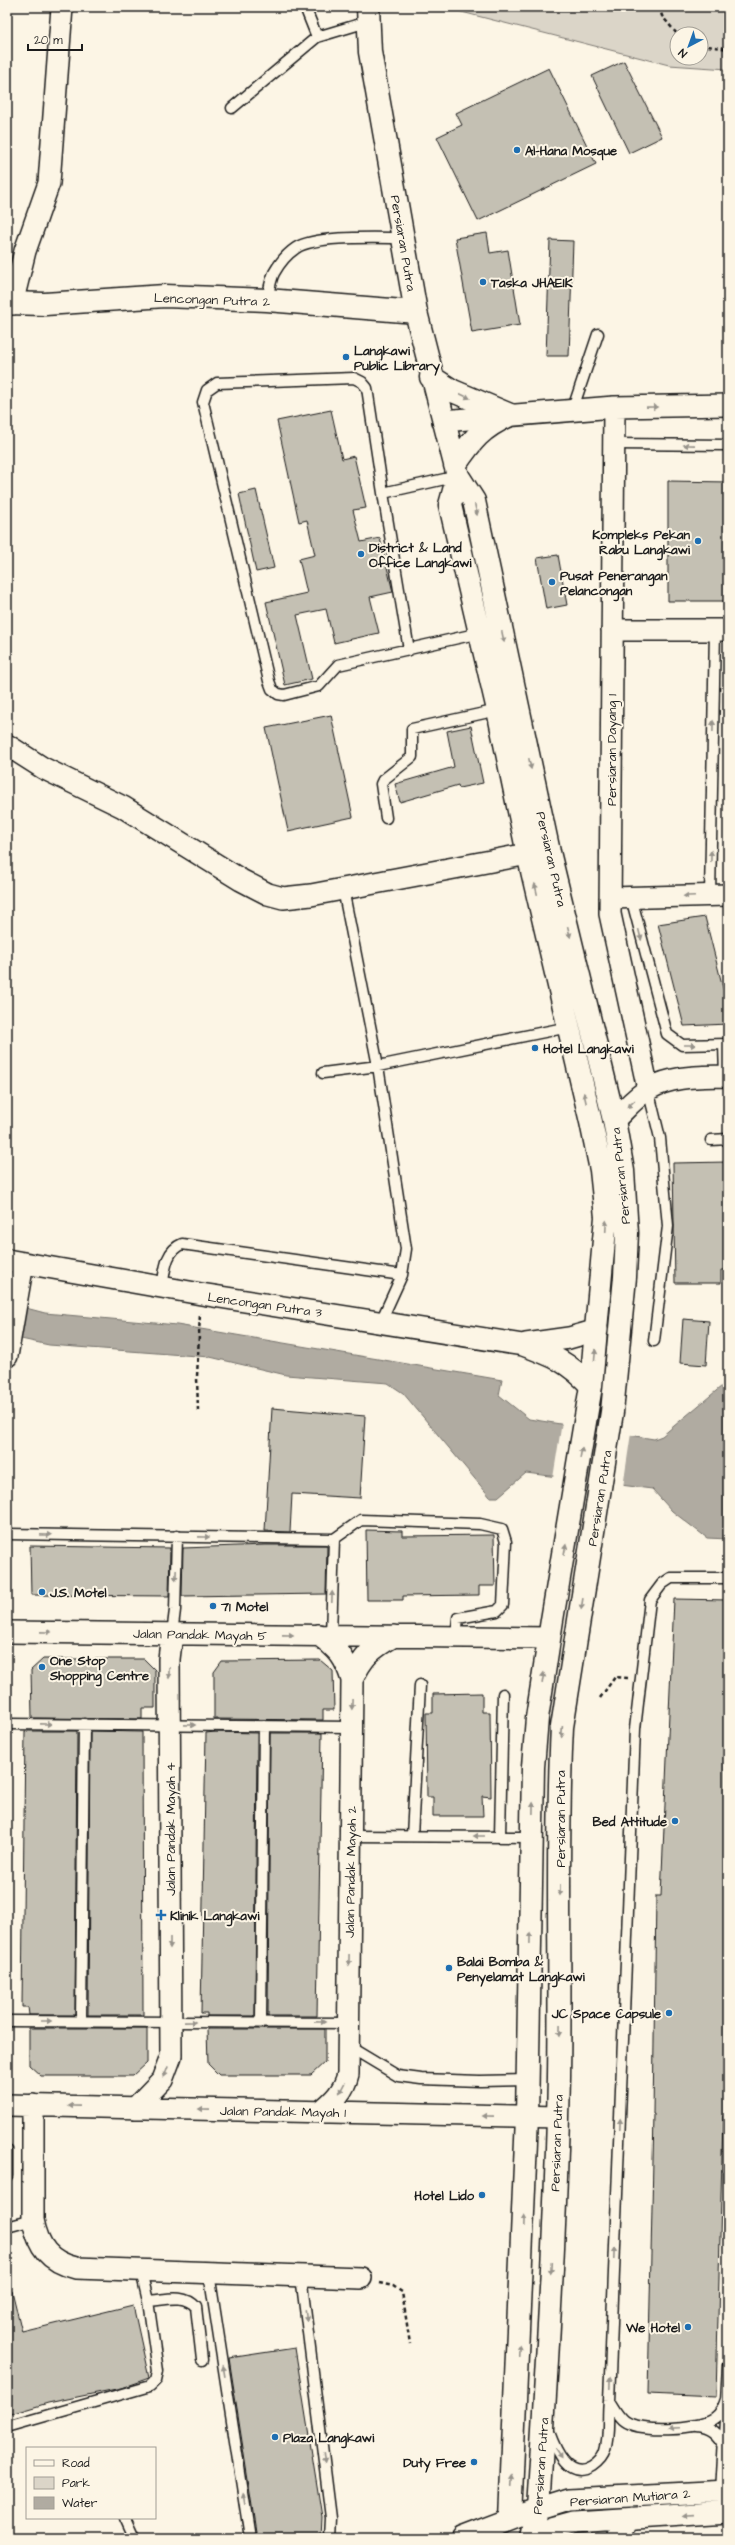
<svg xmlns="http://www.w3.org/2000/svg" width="735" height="2545" viewBox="0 0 735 2545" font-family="'Architects Daughter',sans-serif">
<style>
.green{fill:#dbd5c8;stroke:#7c7872;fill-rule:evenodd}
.water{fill:#b0aba1;stroke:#75726c}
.pier{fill:#fcf5e5}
.building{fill:#c4c0b3;stroke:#1c1c1c}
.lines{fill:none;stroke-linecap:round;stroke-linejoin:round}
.service-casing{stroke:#1c1c1c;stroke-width:13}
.minor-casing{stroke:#1c1c1c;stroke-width:24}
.tertiary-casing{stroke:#1c1c1c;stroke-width:25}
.secondary-casing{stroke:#1c1c1c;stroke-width:25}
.primary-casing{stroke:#1c1c1c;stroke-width:25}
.path{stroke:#1c1c1c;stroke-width:2.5;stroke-dasharray:4 3;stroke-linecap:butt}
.service{stroke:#fcf5e5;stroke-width:10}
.minor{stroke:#fcf5e5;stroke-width:21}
.tertiary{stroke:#fcf5e5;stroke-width:22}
.secondary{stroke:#fcf5e5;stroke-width:22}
.primary{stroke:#fcf5e5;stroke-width:22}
.oneway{fill:#97938b}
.poi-dot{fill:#1f6fb2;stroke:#fcf5e5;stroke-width:1.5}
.labels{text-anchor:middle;stroke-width:4;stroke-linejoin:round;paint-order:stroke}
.poi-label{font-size:13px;font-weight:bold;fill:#1c1c1c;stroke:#fcf5e5;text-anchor:start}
.street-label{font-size:13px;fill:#1c1c1c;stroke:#fcf5e5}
</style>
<rect width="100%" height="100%" fill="#fcf5e5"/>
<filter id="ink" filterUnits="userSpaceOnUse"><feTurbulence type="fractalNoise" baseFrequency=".025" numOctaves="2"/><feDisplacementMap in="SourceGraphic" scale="8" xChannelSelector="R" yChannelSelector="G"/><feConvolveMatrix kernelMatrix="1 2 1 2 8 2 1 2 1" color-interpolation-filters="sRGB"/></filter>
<g filter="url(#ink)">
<path class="green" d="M442,7H728V69L669,65ZM677,34H701V58H677Z"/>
<path class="water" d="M7,1303L45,1313L177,1325L502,1380L499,1395L529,1419L654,1439L662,1436L728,1381V1539L707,1538L672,1511L652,1489L526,1473L498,1497H490L403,1393L388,1383L286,1375L210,1357L49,1345L7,1336Z"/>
<path class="pier" d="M562,1422L631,1433L623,1487L553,1478Z"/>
<path class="building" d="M624,61L662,137L629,153L592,76Z
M549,68L596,164L478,221L437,137L462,125L456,113Z
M487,233L490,253L508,250L520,325L472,333L455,238Z
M550,240L573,241L569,356H546Z
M331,410L342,459L354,456L366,508L353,510L361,542L380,538L393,592L370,597L379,633L334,643L326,609L297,615L312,679L285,685L266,602L307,593L299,559L315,555L307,520L299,522L277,421Z
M668,481L728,482V601H668Z
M256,490L274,568L256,572L239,494Z
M558,555L567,605L546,609L537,558Z
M331,715L353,817L288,831L266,728Z
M471,726L483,783L459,788L458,785L400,802L395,784L454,767L447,731Z
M705,917L724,992H728V1024L684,1026L658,924Z
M728,1162V1270H721V1283H675L673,1163Z
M683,1319L709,1321L706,1365L680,1363Z
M272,1408L365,1416L360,1498L292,1494L290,1532L265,1531Z
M366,1530L402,1531V1536L494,1535L495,1586H479V1595L403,1596V1600H367Z
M265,1545H327L326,1594L182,1596L183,1548Z
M30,1546L170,1548L169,1596L31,1595Z
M674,1599L728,1600V2116H723L716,2397L648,2394L654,2114H653L656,1896H661Z
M43,1659H144L155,1670V1708H142V1719L32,1718L31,1670Z
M320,1660L333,1671L334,1710H323V1720L214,1719V1672L222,1661Z
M482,1693V1712H490L491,1797L482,1796L483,1816H433V1797H427L426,1713H433V1694Z
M25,1731H77L75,2015H29L28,2007H22Z
M90,1731L142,1732L143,2015H88Z
M215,1732L257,1733L255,2016H207V2013H201L206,1733Z
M270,1733H322L317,2016H268Z
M29,2028H147V2063L133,2076H41L29,2065Z
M207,2029H325V2062L311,2075H219L208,2064Z
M12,2291L22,2332L133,2305L149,2378L121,2388L48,2403L7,2415V2292Z
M295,2348L322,2517L321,2538H257L229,2358Z"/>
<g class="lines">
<defs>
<path id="service" d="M305,7L317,37
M232,108L317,37L367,22
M267,300C269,292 270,281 274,273C279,264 287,254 296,248C316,235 378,238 403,238
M572,411L598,334
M613,444L728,445
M458,476L383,493L367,388L362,382L354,378L217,383L207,390L203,402L269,681L272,689L278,694L284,695L319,686L338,665L480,633
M383,493L409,650
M386,818L381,784L383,780L412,757V729L498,710
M343,889L378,1066L406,1249L402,1275L381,1321
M710,895L715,630
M631,897L667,1034L682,1045L728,1044
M724,1044L725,1077
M323,1073L378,1066L569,1027
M648,1089L660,1138L668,1226L654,1341
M711,1140L728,1139
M162,1287C165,1271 165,1251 182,1244L402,1275
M7,1534L334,1539L361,1520L480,1524L502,1529L506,1542L503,1605L497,1611L458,1618L456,1637
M172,1634L175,1610L177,1536
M331,1636L334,1539
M7,1724L351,1727
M350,1836L532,1837
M412,1836L420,1685
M500,1836L503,1694
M7,2021L349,2023
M81,2021L84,1724
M261,2021L264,1726
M348,2046L398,2076L421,2079L480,2081L528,2080
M7,2150V2176
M7,2227L33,2220
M209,2273L250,2538
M301,2276L331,2518L330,2538
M148,2301C165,2300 184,2293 196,2307L202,2360
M609,2401C614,2408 617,2416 624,2421C639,2432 698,2430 713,2419C721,2414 724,2406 727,2396
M696,2426C710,2427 717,2434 724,2446
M7,2427L150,2386L156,2380L158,2371L148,2301L141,2271
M549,2432C555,2449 568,2481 592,2466C598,2462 603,2457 605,2450C610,2435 607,2417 609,2401L635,1729L650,1600L662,1584L671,1578H728
M721,2492L728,2366
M125,2518L134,2538"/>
<path id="minor" d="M12,304L25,251L49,183L62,7
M614,407L610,914L648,1089
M443,421L614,407L728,405
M612,630H728
M7,745L43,768L123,807L241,880L268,894L283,898L311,895L528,854
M610,898L728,895
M614,1120C625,1110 636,1096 649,1089C673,1075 701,1077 728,1076
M7,1260L201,1294L523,1345C554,1356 568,1362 591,1386
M526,1344L569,1338L597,1330
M7,1356L23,1263
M7,1632L549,1638
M319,1635C339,1650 345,1657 352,1680L348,2074C344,2091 334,2101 320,2112
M352,1680C363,1656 371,1649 394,1636
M7,2105L558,2117
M33,2105V2220C38,2246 49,2262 76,2268L361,2278
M135,2108L162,2080L171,2056L169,1659L172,1634
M538,2509L570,2499L728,2491
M536,2538L553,2528L575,2522L728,2512
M618,2538L624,2525L631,2518"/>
<path id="tertiary" d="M7,303L45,304L165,296L267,300L416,312"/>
<path id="secondary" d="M368,7L370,52L416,312L458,476L474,501L549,852L614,1120L623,1171L627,1233L625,1277L612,1412L562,1727C556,1843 561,1960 559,2077C556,2221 547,2365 538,2509
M431,377L453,391L510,415
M455,465C472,440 481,428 510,415
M458,476L450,505L498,710L528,854L591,1122L601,1170L606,1217L591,1386L552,1620L537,1718L533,1767L527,2117L510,2519"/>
<path id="primary" d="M462,2538L538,2509
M532,2538L538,2509"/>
</defs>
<use href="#service" class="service-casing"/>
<use href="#minor" class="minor-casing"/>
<use href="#tertiary" class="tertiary-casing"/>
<use href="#secondary" class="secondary-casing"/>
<use href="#primary" class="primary-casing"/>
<path class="path" d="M659,7L662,16L677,34
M701,45L728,49
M198,1411L197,1377L200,1313
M600,1698L615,1677L628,1678
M379,2283L393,2286L402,2292L410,2344"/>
<use href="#service" class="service"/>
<use href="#minor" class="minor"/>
<use href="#tertiary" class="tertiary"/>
<use href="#secondary" class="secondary"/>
<use href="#primary" class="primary"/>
</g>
<defs><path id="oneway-solid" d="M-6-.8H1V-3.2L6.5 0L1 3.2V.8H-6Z"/></defs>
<g class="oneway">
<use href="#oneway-solid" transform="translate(465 396) rotate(25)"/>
<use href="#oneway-solid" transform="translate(652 407) rotate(-1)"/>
<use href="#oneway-solid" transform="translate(689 445) rotate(-179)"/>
<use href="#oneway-solid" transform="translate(476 510) rotate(78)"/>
<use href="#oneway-solid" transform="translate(503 637) rotate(78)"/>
<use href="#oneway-solid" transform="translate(713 726) rotate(-89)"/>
<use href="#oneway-solid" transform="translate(530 764) rotate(78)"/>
<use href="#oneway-solid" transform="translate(711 856) rotate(-89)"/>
<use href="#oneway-solid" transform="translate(536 889) rotate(-103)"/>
<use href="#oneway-solid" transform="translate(689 896) rotate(178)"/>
<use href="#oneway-solid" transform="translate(569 932) rotate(76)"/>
<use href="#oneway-solid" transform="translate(640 935) rotate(76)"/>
<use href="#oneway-solid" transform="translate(690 1045)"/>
<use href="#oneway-solid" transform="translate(585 1098) rotate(-103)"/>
<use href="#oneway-solid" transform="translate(631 1104) rotate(138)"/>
<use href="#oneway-solid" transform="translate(606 1226) rotate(-87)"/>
<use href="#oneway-solid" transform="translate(595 1355) rotate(-84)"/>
<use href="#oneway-solid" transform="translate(581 1453) rotate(-81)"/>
<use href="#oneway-solid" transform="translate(46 1535) rotate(1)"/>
<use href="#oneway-solid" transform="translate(204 1537) rotate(1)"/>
<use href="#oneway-solid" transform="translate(565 1550) rotate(-80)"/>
<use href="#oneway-solid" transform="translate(176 1575) rotate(92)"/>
<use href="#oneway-solid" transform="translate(332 1597) rotate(-88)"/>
<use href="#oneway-solid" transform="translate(582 1604) rotate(99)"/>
<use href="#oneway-solid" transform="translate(46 1632) rotate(1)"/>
<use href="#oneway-solid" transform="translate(288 1635) rotate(1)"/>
<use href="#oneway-solid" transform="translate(169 1673) rotate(90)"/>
<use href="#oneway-solid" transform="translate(543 1678) rotate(-81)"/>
<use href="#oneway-solid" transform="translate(352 1704) rotate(91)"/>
<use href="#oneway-solid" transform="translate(46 1724) rotate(1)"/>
<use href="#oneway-solid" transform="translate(190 1725) rotate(1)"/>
<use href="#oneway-solid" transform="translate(562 1732) rotate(94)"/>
<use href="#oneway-solid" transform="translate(533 1808) rotate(-89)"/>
<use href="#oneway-solid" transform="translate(479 1836) rotate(-180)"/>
<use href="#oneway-solid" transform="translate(560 1890) rotate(90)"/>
<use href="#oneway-solid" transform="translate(530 1938) rotate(-89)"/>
<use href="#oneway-solid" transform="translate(170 1943) rotate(90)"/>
<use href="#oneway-solid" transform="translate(349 1960) rotate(91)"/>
<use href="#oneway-solid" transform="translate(46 2021)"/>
<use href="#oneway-solid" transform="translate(190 2022) rotate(-1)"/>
<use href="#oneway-solid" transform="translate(320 2022) rotate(1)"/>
<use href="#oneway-solid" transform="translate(560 2031) rotate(91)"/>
<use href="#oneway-solid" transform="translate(166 2072) rotate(111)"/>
<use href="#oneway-solid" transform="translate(342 2088) rotate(118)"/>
<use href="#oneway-solid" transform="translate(74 2106) rotate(-179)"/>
<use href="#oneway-solid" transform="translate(204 2109) rotate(-179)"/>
<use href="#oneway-solid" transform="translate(488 2116) rotate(-179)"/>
<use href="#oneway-solid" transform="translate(620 2124) rotate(-88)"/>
<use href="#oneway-solid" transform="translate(524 2220) rotate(-88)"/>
<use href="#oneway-solid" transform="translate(615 2253) rotate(-88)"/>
<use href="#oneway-solid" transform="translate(551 2268) rotate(93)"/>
<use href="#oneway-solid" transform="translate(306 2315) rotate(83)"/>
<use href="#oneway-solid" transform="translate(519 2350) rotate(-87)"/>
<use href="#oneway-solid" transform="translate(224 2371) rotate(-99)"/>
<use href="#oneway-solid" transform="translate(610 2383) rotate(-88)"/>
<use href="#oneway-solid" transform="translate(675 2427) rotate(178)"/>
<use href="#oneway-solid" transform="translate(558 2453) rotate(57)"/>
<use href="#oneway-solid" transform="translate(324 2458) rotate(83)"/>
<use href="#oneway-solid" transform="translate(512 2480) rotate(-87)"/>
<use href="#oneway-solid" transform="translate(244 2499) rotate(-99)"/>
<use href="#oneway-solid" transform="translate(689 2515) rotate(176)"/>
</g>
</g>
<g class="poi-dot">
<circle cx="517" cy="150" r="4"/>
<circle cx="483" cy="282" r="4"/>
<circle cx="346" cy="357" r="4"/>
<circle cx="698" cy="541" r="4"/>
<circle cx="361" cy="554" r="4"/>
<circle cx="552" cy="582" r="4"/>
<circle cx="535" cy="1048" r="4"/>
<circle cx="42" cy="1592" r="4"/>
<circle cx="213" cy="1606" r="4"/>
<circle cx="42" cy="1667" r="4"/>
<circle cx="675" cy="1821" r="4"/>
<path d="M159 1909h4v4h4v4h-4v4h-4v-4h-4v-4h4z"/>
<circle cx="449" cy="1968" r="4"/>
<circle cx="669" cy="2013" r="4"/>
<circle cx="482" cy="2195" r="4"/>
<circle cx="688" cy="2327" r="4"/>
<circle cx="275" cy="2437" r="4"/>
<circle cx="474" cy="2462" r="4"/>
</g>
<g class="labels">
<g class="poi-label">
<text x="525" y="155">Al-Hana Mosque</text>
<text x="491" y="287">Taska JHAEIK</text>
<text x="354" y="355">Langkawi<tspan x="354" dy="15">Public Library</tspan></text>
<text x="690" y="539" text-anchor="end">Kompleks Pekan<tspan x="690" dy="15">Rabu Langkawi</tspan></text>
<text x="369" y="552">District &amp; Land<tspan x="369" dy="15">Office Langkawi</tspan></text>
<text x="560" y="580">Pusat Penerangan<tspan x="560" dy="15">Pelancongan</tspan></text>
<text x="543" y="1053">Hotel Langkawi</text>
<text x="50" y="1597">J.S. Motel</text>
<text x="221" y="1611">71 Motel</text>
<text x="50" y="1665">One Stop<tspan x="50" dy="15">Shopping Centre</tspan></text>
<text x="667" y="1826" text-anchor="end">Bed Attitude</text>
<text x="170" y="1920">Klinik Langkawi</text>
<text x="457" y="1966">Balai Bomba &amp;<tspan x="457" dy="15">Penyelamat Langkawi</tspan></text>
<text x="661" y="2018" text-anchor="end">JC Space Capsule</text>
<text x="474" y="2200" text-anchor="end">Hotel Lido</text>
<text x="680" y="2332" text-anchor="end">We Hotel</text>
<text x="283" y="2442">Plaza Langkawi</text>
<text x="466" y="2467" text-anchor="end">Duty Free</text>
</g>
<g class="street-label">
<text transform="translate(404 243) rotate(80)" y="5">Persiaran Putra</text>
<text transform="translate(212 299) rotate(2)" y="5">Lencongan Putra 2</text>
<text transform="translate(611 750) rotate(-90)" y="5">Persiaran Dayang 1</text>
<text transform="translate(552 859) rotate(77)" y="5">Persiaran Putra</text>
<text transform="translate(620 1176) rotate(-96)" y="5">Persiaran Putra</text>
<text transform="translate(265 1304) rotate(8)" y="5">Lencongan Putra 3</text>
<text transform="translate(599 1498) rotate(-81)" y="5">Persiaran Putra</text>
<text transform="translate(200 1634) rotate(1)" y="5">Jalan Pandak Mayah 5</text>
<text transform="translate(560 1819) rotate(-90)" y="5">Persiaran Putra</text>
<text transform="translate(170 1829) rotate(-90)" y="5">Jalan Pandak Mayah 4</text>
<text transform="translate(350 1872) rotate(-89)" y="5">Jalan Pandak Mayah 2</text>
<text transform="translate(283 2111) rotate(1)" y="5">Jalan Pandak Mayah 1</text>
<text transform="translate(556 2143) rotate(-88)" y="5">Persiaran Putra</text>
<text transform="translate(540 2466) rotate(-86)" y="5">Persiaran Putra</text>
<text transform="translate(630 2497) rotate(-4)" y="5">Persiaran Mutiara 2</text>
</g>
</g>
<rect width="735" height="2545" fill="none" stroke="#fcf5e5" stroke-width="24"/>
<rect x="12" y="12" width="711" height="2521" fill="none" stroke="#1c1c1c" stroke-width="1.5" filter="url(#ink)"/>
<rect x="26" y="2447" width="130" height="72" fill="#fcf5e5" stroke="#a29e95"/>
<rect x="34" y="2460" width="20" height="6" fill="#fcf5e5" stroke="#a29e95"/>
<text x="62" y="2467" font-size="12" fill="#1c1c1c">Road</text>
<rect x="34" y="2477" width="20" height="12" fill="#dbd5c8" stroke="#a29e95"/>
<text x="62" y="2487" font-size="12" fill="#1c1c1c">Park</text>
<rect x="34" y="2497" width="20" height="12" fill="#b0aba1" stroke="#a29e95"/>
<text x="62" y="2507" font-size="12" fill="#1c1c1c">Water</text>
<g transform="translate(689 46) rotate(221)"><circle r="19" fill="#fcf5e5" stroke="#a29e95"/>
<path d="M0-3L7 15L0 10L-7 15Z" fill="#1f6fb2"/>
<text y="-6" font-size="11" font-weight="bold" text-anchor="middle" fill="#1c1c1c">N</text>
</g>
<path d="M28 44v6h54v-6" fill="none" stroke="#1c1c1c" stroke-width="2"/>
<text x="34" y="44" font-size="12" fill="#1c1c1c" stroke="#fcf5e5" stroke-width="3" paint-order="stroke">20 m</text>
</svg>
